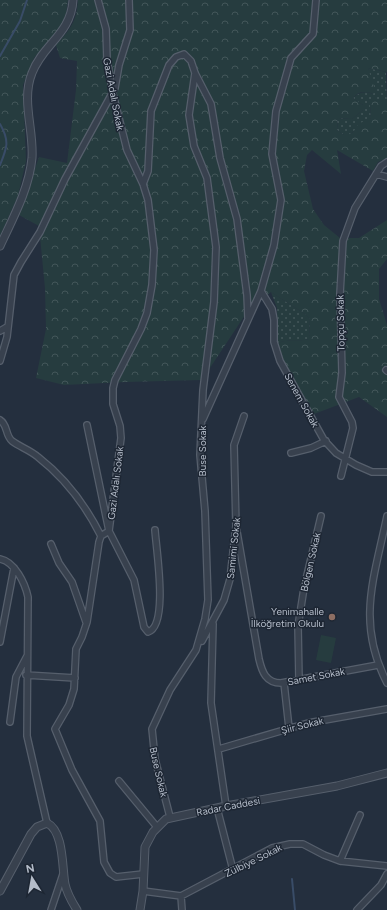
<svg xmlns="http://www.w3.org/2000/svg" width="387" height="910" viewBox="0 0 387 910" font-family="Figtree,sans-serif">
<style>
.grass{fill:url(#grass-dots)}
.forest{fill:url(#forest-crowns)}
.garden{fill:#263c3f}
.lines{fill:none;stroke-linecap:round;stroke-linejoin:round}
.stream{stroke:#394c67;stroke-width:2}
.minor-casing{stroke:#565f6c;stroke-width:8}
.tertiary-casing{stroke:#565f6c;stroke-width:9}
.minor{stroke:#38414e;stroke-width:5.5}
.tertiary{stroke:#38414e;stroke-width:7}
.education-dot{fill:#8d6e63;stroke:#1d2633;stroke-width:1.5}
.labels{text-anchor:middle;stroke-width:3;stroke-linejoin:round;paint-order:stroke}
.street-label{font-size:10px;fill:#b4bcc9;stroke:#1d2633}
.poi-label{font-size:10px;fill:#b4bcc9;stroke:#1d2633;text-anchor:end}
</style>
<defs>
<pattern id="grass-dots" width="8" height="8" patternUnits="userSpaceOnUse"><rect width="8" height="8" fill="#263c3f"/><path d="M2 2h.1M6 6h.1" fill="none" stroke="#435659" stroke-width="1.8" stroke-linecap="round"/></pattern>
<pattern id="forest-crowns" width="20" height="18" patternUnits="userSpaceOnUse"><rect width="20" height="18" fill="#263c3f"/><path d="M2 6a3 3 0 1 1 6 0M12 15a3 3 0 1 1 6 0" fill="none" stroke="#435659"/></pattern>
</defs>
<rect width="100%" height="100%" fill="#242f3e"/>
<path class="grass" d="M368,68L386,72L387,105L383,99L370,105L371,118L349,135H344L337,130L338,118L352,119L363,110V105L353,98C359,92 365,91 373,94Z
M271,292L305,314L310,319L309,339C299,342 291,338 278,343L277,308Z"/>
<path class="forest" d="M0,0H68L66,14L61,26L34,58L23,85L26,161L18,196L0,236Z
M78,0H387V72L368,68L375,90L373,94C365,91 359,91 353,98L363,105V110L352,119L338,118L337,130L344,135C352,135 355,131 358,124L371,118L370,105L373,100L384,99L387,105V158L378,162L373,171L337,150L341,174L312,150L307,155L304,171L313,209L324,225L340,238H359L387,220V259L379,269V299L387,325V417L359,397L314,414L284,362L278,343C290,338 299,342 309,339L310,319L305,314L271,292L247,312L202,380L125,382L64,385L36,378L46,329L45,288L39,226L19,215L39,157L67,163L76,90L77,61L60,58L56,45C70,30 77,21 78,0Z"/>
<path class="garden" d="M321,635L336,638L331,663L316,660Z"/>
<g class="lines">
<path class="stream" d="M0,56L20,21L27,0
M0,124C10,141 7,148 0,165
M292,879L295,910"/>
<defs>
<path id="minor" d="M98,0L106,29L107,60L113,94L127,150L143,184L148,200L154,250L152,285L147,313L141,329L115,380L113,388V404L120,426L121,438L109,531L101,536L99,542L87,622L82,637L76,649L74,689L69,705L55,729L72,770L100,821L104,862L110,873L116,877L143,874
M376,174L387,177
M143,184L148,171L151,111L169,65L176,57L184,54L191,61L195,73L211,104L220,158L237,219L247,295L248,318
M261,291L272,309L274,320V342L280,361L324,440L336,453L356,465L372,472H387
M0,331L7,327
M0,361L7,337L14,275L21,262L40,232L65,179L115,88L119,65L130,30L129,0
M386,370L387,371
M203,419L261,291L274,245L281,200L272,154L276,111L291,58L313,34L316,0
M0,420C8,425 5,435 12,441C20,447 30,450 38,457C65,478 86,506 101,536
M87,425L109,531L134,580L144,627L148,632C169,626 156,548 155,530
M291,453L311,448L326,441
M341,476L353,428L352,422L339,397L342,373L340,294L343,241L355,208L381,166L387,162
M387,516C374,579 356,622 387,683
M236,526L259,659C262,672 266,683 281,683L378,665
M51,544L59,563L72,582L86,622
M0,559C15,562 25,583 28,597L27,736L47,823
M213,624L211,703L226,806
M202,641L224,600L230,579L236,526L234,445L244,416
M0,642L14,568
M26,675L75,678
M299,680L298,626L304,588L321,516
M284,683L289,728
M10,722L16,677L27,656
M219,749L308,723L387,709
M119,781L157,827
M217,808L233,870
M170,817L155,759L152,729L170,690L196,650L205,619L208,600L205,511L200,455L203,390L214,302L216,247L207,178L194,146L189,115L195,73
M340,861L360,815
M143,891L181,896L272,848L290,844H303L324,855L340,861L387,866
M181,896L182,910
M51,910L63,874
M357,910L381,885L387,874"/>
<path id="tertiary" d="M0,246C13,218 29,189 32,158C34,130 21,100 32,73C43,44 71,34 73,0
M0,891L31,834L37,827L47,823C64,831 62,868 65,884C67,894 72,902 77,910
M140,910L143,891L145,847L153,832L166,819L226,806L337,786L387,773"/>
</defs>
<use href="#minor" class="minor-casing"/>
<use href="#tertiary" class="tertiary-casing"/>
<use href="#minor" class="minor"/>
<use href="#tertiary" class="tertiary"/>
</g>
<circle class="education-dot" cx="332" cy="617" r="4"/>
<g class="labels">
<g class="street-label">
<text transform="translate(114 94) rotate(79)" y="4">Gazi Adalı Sokak</text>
<text transform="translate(340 323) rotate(-91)" y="4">Topçu Sokak</text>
<text transform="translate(302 400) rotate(61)" y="4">Senem Sokak</text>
<text transform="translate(202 451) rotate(-90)" y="4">Buse Sokak</text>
<text transform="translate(115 483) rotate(-83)" y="4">Gazi Adalı Sokak</text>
<text transform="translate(233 548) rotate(-84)" y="4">Samimi Sokak</text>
<text transform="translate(310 562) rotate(-77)" y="4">Bölgen Sokak</text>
<text transform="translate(316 676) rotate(-11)" y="4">Samet Sokak</text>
<text transform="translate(302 725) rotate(-14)" y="4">Şiir Sokak</text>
<text transform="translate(159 772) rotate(77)" y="4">Buse Sokak</text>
<text transform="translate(228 806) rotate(-11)" y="4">Radar Caddesi</text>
<text transform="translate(253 860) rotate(-26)" y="4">Zülbiye Sokak</text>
</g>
<g class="poi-label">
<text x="324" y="615">Yenimahalle<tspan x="324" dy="12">İlköğretim Okulu</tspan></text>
</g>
</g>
<g transform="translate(32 878) rotate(349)" stroke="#1d2633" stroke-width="3" paint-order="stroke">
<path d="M0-3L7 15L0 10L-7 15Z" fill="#b4bcc9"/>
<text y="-6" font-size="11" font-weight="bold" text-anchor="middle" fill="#b4bcc9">N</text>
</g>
</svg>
